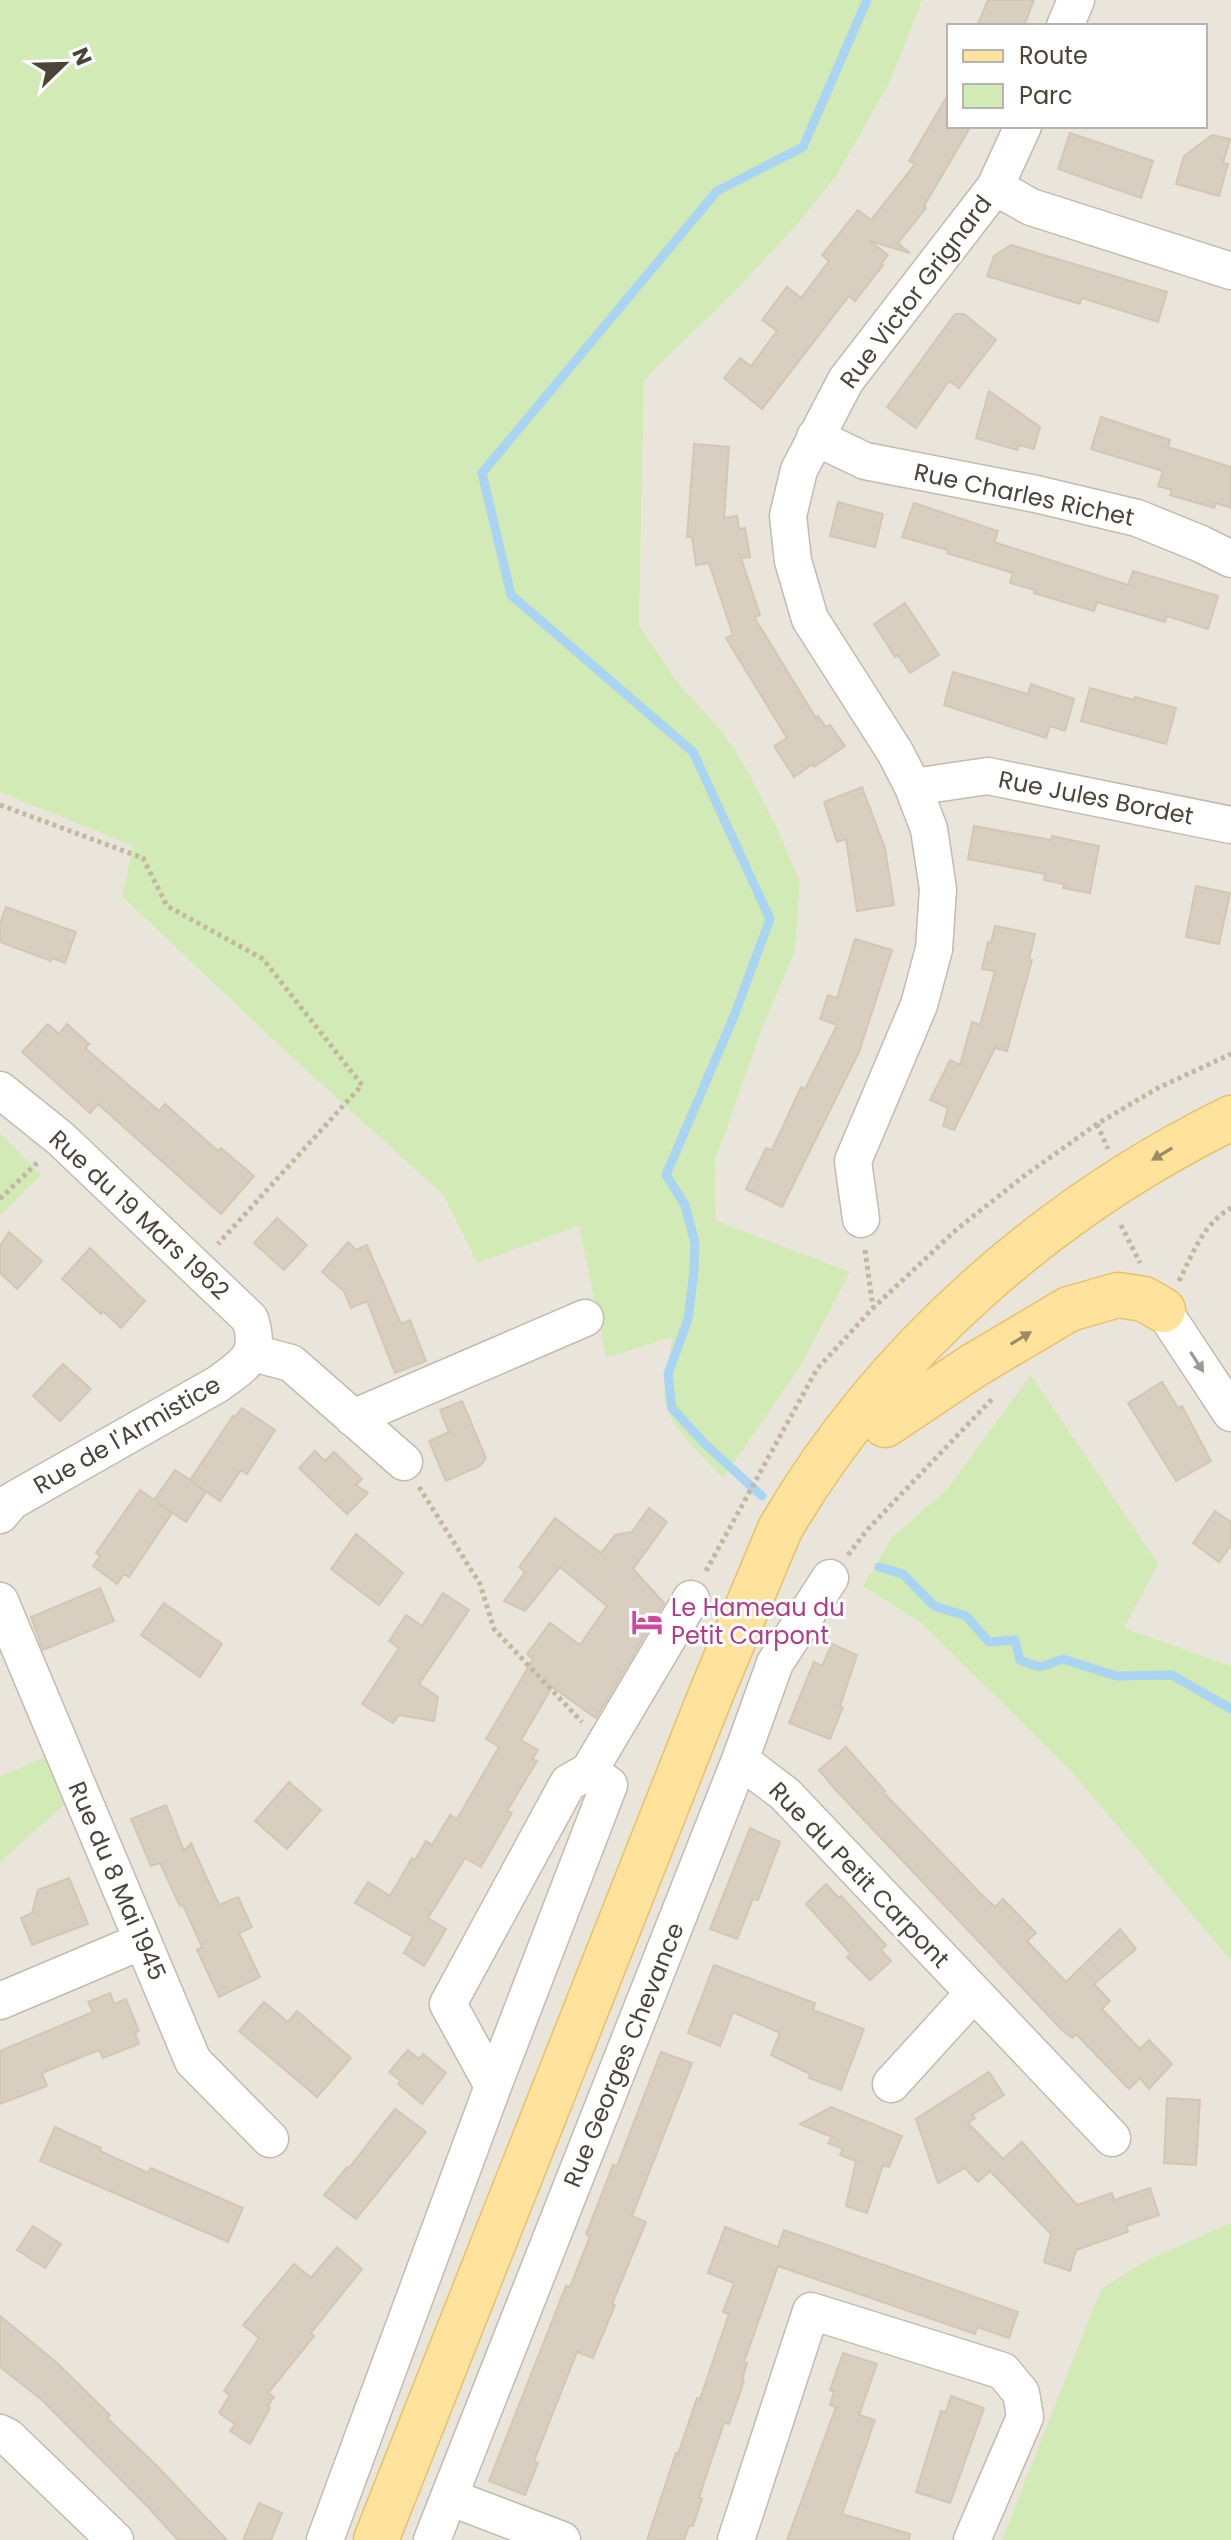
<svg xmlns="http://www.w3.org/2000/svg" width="1231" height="2540" viewBox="0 0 1231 2540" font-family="Poppins,sans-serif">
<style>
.residential{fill:#eae5da;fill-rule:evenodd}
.green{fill:#d2eab5}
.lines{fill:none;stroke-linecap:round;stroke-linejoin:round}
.stream{stroke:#a9d4f2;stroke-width:9}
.building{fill:#d8cfc1;stroke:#d3c7b4;stroke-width:2}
.minor-casing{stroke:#c2bbae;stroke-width:39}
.major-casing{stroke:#e6c16a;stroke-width:47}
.path{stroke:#c4b79f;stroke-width:5;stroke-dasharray:4 4;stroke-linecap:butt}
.minor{stroke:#fff;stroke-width:36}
.major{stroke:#ffe39c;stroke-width:44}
.oneway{fill:#9c8c66}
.oneway2{fill:#9c9892}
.labels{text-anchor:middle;stroke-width:6;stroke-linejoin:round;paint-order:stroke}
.street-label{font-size:24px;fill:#4b4439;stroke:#fff}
.hotel-label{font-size:24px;fill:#b23c85;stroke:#fff;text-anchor:start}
</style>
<rect width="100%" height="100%" fill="#f6f3ec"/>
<path class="residential" d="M922,0H1231V1666L1123,1628L1032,1375L947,1489L892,1537L863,1586L921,1623L1070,1770L1231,1961V2222L1146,2261L1012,2515L1002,2540H0V792L133,846L122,898L285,1051L443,1195L477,1263L579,1226L606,1358L672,1337L664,1396L669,1412L679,1430L722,1477L715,1161L762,1029L795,951L800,883L780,834L747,769L722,731L679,684L639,625L644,380L736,290L796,226L837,175L891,80ZM949,26H1205V126H949Z"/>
<path class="green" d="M0,0H922L891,80L837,175L796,226L736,290L644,380L639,625L679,684L722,731L747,769L780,834L800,883L795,951L762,1029L715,1161L716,1221L850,1272L799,1368L723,1478C704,1457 665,1424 664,1395C664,1376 670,1355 672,1337L606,1358L579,1226L477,1263L443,1195L285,1051L122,897L133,846L0,792Z
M0,1133L41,1175L0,1215Z
M1031,1375L1158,1564L1124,1628L1231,1666V1961L1070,1770L921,1623L863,1586L892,1537L947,1489Z
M46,1757L65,1804L0,1862V1776Z
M1231,2222V2540H1002L1101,2289L1146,2261Z"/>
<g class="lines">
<path class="stream" d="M762,1496L704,1443L672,1408L668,1374L688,1319L694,1271L695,1243L685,1205L666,1175L734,1016L770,919L693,752L511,595L482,473L717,191L803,147L867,0
M879,1567L903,1574L934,1606L966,1616L989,1642L1015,1640L1020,1660C1046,1671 1039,1666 1063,1659L1116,1676L1172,1675L1231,1709"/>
</g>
<path class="building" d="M988,0H1034L1024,26H977Z
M949,93V126H971L924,206L926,208L898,243L910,253L870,241L888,255L881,264L883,265L855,301L849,296L762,409L724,378L740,358L751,366L777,331L762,320L787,287L801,298L829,261L822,255L858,210L871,220L915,164L909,161Z
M1070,133L1153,161L1141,198L1058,169Z
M1212,135L1230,139L1223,163L1228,164L1219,196L1176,184L1184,156Z
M1011,245L1167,292L1158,322L1082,298L1080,304L987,276L994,256Z
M955,314H964L996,340L959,388L949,381L916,428L887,407Z
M989,391L1040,427L1034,449L1019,445L1017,450L976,438Z
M1101,417L1170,440L1168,447L1231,467V508L1216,503L1214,508L1170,495L1172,490L1158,486L1163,471L1091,449Z
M694,444L729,447L724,518L737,516L739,529L745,528L750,557L741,558L760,615L754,617L816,718L818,716L826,727L830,725L845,746L814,767L813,764L794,777L774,746L787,738L726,638L733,635L709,563L696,565L692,537H687Z
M838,502L883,514L875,547L830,536Z
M914,503L998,531L994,542L1128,585L1133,571L1218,596L1208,629L1167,616L1165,622L1097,602L1094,611L1034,593L1035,590L1010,583L1013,573L947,553L948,550L902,537Z
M905,603L939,655L910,673L898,655L895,657L874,624Z
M953,672L1028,694L1031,684L1074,699L1065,731L1050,726L1046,738L944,705Z
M1090,688L1134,700L1135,697L1176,708L1166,744L1081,721Z
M862,787L885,848L894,905L857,911L846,839L837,842L824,802Z
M974,826L1051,840L1052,836L1099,846L1090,893L1063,888L1064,884L1044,880L1045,874L968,859Z
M1196,886L1230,893L1219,944L1186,937Z
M6,907L76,932L65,963L52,958L51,961L0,942V923Z
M995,926L1035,934L1029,960H1032L1007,1051L995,1048L954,1130L943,1126L948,1108L930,1100L950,1060L960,1065L972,1022L980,1025L995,971L982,969L988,942L991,943Z
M855,939L892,950L859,1052L782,1207L746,1189L766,1148L772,1150L801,1087L805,1089L837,1025L820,1019L828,995L837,998Z
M48,1024L59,1034L67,1024L89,1044L85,1048L159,1111L165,1104L218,1151L221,1148L254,1176L221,1214L98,1104L90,1113L22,1052Z
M277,1218L307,1245L284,1270L254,1243Z
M9,1232L42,1261L17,1289L0,1273V1246Z
M348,1242L356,1250L367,1245L401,1324L410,1320L426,1361L395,1373L367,1301L351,1308L344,1291L322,1272Z
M90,1248L145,1301L121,1328L103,1311L101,1314L62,1279Z
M63,1364L91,1389L60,1421L33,1396Z
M1162,1382L1178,1408L1182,1406L1211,1461L1176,1481L1128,1403Z
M462,1401L486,1458L480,1466L446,1481L429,1441L449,1432L440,1410Z
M242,1408L275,1430L247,1474L241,1470L220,1501L191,1481L206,1492L186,1522L157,1502L172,1513L129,1577L124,1574L117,1584L93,1566L100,1556L96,1553L140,1490L154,1500L175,1470L190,1480L233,1416L235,1417Z
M315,1451L325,1461L334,1452L362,1479L356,1485L368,1493L347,1514L299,1468Z
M649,1508L667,1522L633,1569L664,1603L596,1718L552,1687L521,1740L538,1750L532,1759L537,1761L507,1811L512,1813L481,1867L465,1858L428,1918L446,1929L424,1966L404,1953L413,1937L355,1903L368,1882L390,1896L412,1858L415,1860L426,1841L432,1845L450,1815L457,1819L499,1747L486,1739L533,1659L527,1654L550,1623L580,1645L607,1606L560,1567L525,1611L504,1601L525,1572L519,1567L555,1518L601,1553L615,1535L632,1532Z
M1215,1511L1231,1522V1545L1219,1562L1193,1543Z
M356,1534L403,1573L379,1605L331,1569Z
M100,1588L114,1621L43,1650L31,1617Z
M443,1593L469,1610L419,1684L438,1697L434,1721L399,1715L393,1723L362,1704L399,1648L389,1641L406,1615L422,1626Z
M164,1603L222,1644L200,1677L141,1635Z
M832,1644L857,1655L840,1706L843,1707L830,1739L789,1723L814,1662L822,1666Z
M846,1747L885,1791L883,1792L981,1894L995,1907L1003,1899L1036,1933L1027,1941L1066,1982L1120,1929L1136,1949L1094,1984L1110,2001L1102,2009L1140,2049L1149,2040L1172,2064L1149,2089L1140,2078L1129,2089L1076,2034L1072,2038L1061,2029L834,1788L819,1770Z
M289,1782L321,1810L287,1849L255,1821Z
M166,1805L184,1851L191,1843L219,1905L238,1897L252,1927L239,1933L260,1977L219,1997L197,1950L202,1947L183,1905L180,1906L160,1863L151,1866L131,1819Z
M750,1828L780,1842L758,1900L753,1899L737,1939L710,1929Z
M69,1878L88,1924L32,1945L21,1918L32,1913L38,1890Z
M826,1884L839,1898L841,1896L886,1945L881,1950L891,1961L870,1980L847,1957L851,1954L806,1904Z
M714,1965L815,2003L813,2010L864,2029L841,2090L809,2078L810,2074L771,2055L780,2033L733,2012L720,2046L688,2033Z
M110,1993L114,2004L126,1999L139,2031L135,2033L139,2044L103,2058L99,2050L42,2073L47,2086L0,2104V2051L93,2012L88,2002Z
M264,2002L288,2022L297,2011L351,2058L317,2097L239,2031Z
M408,2050L419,2059L423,2054L446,2073L422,2104L398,2084L401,2081L389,2072Z
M661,2052L692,2063L632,2216L646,2222L612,2304L615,2305L593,2358L577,2352L534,2461L538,2463L525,2495L489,2481L566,2286L570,2287L590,2236L586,2234L605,2186L613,2165L617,2166Z
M989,2072L1004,2095L972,2115L975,2118L968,2123L1003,2159L1022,2142L1077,2205L1112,2193L1114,2200L1150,2188L1159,2215L1126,2226L1128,2232L1076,2250L1070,2271L1044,2262L1051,2234L990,2171L978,2182L965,2168L938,2183L916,2119Z
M1167,2098L1200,2100L1196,2165L1164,2163Z
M831,2107L902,2136L889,2167L883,2165L867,2213L846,2206L856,2161L840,2155L843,2149L828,2143L832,2137L800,2124Z
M395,2109L426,2132L356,2219L324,2195L347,2167L349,2168Z
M55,2127L101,2148L100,2151L148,2173L151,2168L243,2208L228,2242L40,2161Z
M33,2226L61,2244L45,2268L17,2250Z
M725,2227L778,2247L784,2230L1018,2312L1009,2338L977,2327L975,2334L778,2266L744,2362L747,2363L742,2380L744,2381L729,2424L724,2423L708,2470L699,2498L702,2499L693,2526H689L684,2540H647L676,2453L678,2454L697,2398L700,2399L729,2314L723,2312L734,2283L708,2273Z
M337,2247L362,2269L311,2333L314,2336L268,2393L274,2397L268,2406L270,2408L250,2444L230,2431L235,2424L219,2413L230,2395L224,2391L259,2338L243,2325L294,2264L311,2278Z
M0,2316L56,2362L110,2415L107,2418L156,2465L227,2540H178L148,2507L42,2400L0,2367Z
M843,2353L877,2364L859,2415L875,2420L842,2514L910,2534L909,2540H787L836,2407L830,2405L834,2391L830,2390Z
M951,2396L984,2408L950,2503L916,2492L941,2411L946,2412Z
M259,2503L282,2513L271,2540H243Z"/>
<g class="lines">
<defs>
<path id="minor" d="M1065,26L1076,0
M995,187L1031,207L1231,271
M815,437L865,461L1036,494L1137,518L1201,544L1231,559
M913,787L988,776L1231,825
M0,1090L61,1139L250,1319C262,1356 245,1364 218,1384L12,1501L0,1515
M861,1219L853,1161L919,1005L934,949L938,889L929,829L913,787L895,752L810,619L793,561L788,516L799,470L846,380L995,187L1023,126
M1163,1310L1231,1413
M253,1353L291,1363L404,1462
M353,1418L585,1318
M0,1601L193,2061L270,2139
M740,1760L785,1794L1112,2138
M0,2001L142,1941
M891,2084L974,1993
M493,2086L448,2004L568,1783L589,1771L691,1599
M0,2433L8,2437L115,2540
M449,2497L562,2540
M325,2540L493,2086L609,1785L589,1771
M432,2540L740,1760L775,1663L830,1578
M736,2540L811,2311L1003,2371L1021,2393L1025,2417L972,2540"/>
<path id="major" d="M885,1425L973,1366L1069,1309L1118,1295L1144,1299L1163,1310
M376,2540L711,1694L780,1529C882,1353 1049,1207 1231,1118"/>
</defs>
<use href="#minor" class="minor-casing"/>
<use href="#major" class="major-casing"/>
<path class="path" d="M0,805L143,858L167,906L263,959L362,1085L218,1244
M1097,1124L1108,1149
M0,1199L40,1160
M1121,1225L1140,1263
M865,1250L873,1307
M1179,1281C1193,1253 1203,1224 1231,1208
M419,1487L480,1584L494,1629L582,1722
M848,1555L867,1530L993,1398
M706,1571L817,1369L873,1308L956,1230L1024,1176L1097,1124L1158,1088L1231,1054"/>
<use href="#minor" class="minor"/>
<use href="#major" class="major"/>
</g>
<defs><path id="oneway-solid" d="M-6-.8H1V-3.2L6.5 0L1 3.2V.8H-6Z" transform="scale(2)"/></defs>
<g class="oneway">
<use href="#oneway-solid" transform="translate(1162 1154) rotate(149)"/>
<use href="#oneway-solid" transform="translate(1021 1338) rotate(-31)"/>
</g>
<use class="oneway2" href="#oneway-solid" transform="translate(1197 1362) rotate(57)"/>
<defs>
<symbol id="hotel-bare" viewBox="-9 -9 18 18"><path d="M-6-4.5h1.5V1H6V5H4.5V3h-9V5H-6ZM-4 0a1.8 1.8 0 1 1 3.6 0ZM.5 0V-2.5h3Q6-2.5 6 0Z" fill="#d1479c" stroke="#fff" stroke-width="2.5" paint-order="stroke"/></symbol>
</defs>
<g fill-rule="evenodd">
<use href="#hotel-bare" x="625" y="1600" width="44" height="44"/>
</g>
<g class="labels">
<g class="street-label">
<text transform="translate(916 292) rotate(-53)" y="8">Rue Victor Grignard</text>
<text transform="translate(1024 495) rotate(12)" y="8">Rue Charles Richet</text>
<text transform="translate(1096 798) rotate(11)" y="8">Rue Jules Bordet</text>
<text transform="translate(139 1215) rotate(43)" y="8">Rue du 19 Mars 1962</text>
<text transform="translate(127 1435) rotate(-30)" y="8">Rue de l'Armistice</text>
<text transform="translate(859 1875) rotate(46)" y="8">Rue du Petit Carpont</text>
<text transform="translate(117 1881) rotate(67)" y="8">Rue du 8 Mai 1945</text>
<text transform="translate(624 2055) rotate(-68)" y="8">Rue Georges Chevance</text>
</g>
<g class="hotel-label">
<text x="671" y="1616">Le Hameau du<tspan x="671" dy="28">Petit Carpont</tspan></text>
</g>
</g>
<rect x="947" y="24" width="260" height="104" fill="#ffffff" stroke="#b7b4b0" stroke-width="2"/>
<rect x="963" y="50" width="40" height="12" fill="#ffe39c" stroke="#b7b4b0" stroke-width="2"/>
<text x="1019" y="64" font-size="24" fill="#4b4439">Route</text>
<rect x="963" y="84" width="40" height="24" fill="#d2eab5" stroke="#b7b4b0" stroke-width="2"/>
<text x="1019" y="104" font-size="24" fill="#4b4439">Parc</text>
<g transform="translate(64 64) rotate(67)" stroke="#ffffff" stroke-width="6" paint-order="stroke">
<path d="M0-6L14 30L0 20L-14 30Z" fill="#4b4439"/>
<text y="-12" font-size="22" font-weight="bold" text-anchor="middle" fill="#4b4439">N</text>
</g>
</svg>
